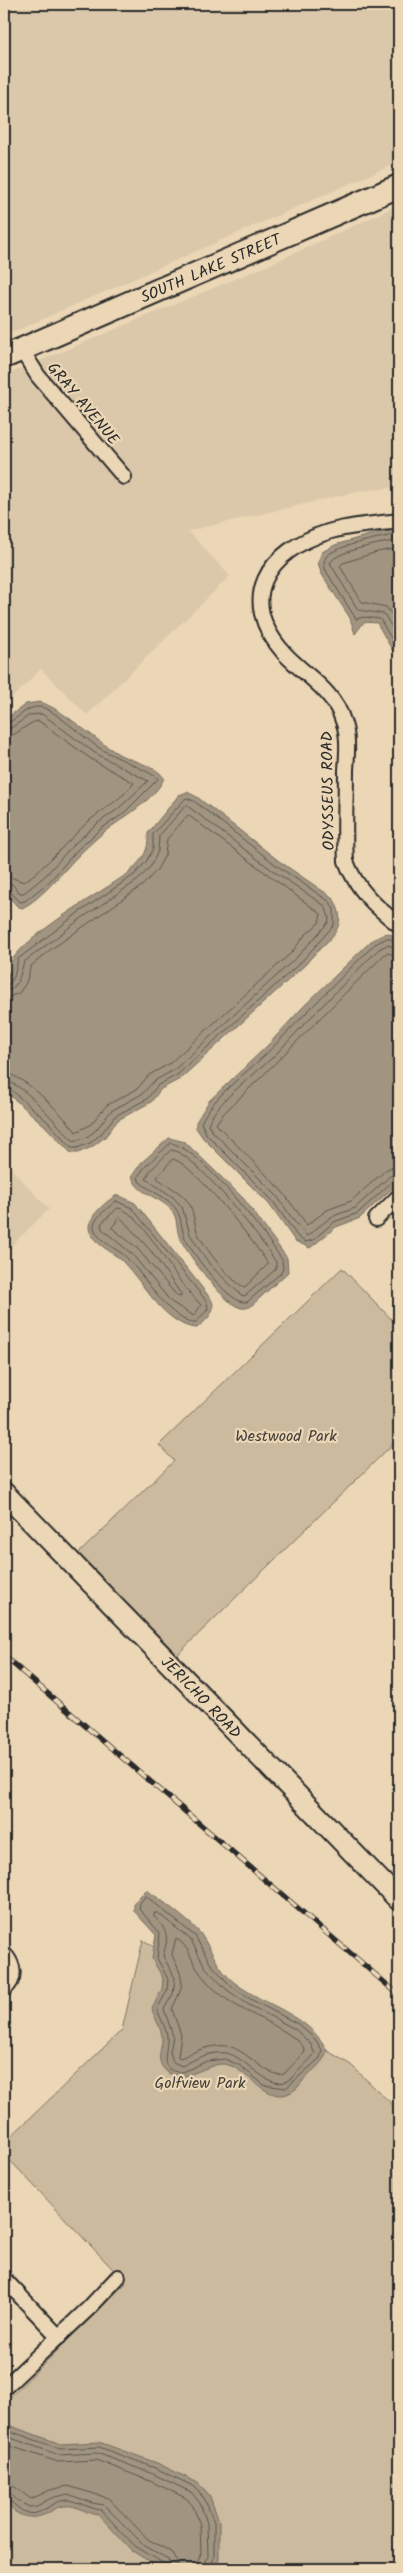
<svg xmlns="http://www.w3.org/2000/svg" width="403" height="2573" viewBox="0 0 403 2573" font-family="Kalam,sans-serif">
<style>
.built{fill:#dbc8aa}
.green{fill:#ccba9f;stroke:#7c7265}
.water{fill:#a19581;stroke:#726b5f}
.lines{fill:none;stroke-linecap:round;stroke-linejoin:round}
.shore{stroke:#5a554d;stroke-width:1}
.street-casing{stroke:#2b2b2b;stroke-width:18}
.secondary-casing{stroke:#2b2b2b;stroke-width:24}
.primary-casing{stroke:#2b2b2b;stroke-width:26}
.street{stroke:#ebd6b5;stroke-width:14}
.secondary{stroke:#ebd6b5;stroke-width:20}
.primary{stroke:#ebd6b5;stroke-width:22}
.rail-casing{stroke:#2b2b2b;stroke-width:5.5}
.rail{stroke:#ebd6b5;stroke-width:4;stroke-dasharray:11;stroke-linecap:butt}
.labels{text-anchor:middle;stroke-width:4.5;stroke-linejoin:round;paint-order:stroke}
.street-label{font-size:16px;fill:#2b2b2b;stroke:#ebd6b5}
.park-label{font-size:16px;fill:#43403c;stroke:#ebd6b5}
</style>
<rect width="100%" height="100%" fill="#ebd6b5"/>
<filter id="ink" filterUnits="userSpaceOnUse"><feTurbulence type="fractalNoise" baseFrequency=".02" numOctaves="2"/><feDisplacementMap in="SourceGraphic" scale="10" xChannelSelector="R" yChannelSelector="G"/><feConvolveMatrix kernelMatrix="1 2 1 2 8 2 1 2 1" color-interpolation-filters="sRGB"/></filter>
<g filter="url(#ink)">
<path class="built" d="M4,4H399V162L4,336Z
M399,205V487L360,491L188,531L230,576L87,715L41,669L4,706V376L264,267Z
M4,1161L49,1209L4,1253Z"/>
<path class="green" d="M342,1268L399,1327V1438L176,1656L77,1555L174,1461L159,1445Z
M143,1940L351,2065L399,2111V2569H4V2403L126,2283L4,2154V2143L122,2030Z"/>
<path class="water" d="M399,529V662L377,623L364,622L355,634L350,618L321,573L318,562L322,552L335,545L372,534Z
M40,702C61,708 95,740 117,753C131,762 155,764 164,778C156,799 121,819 104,832C90,844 77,856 65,870C55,881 36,902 22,908L17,906L4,891V720L26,704Z
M187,792L197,797L279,861L333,898C353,931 323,941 306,964L180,1079L161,1089L151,1102L118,1120L105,1137L92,1147L78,1153H71L44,1125L4,1090V983L12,967L10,963C27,934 100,893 130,872C143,858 149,852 148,833L179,795Z
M387,933L399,938V1182L360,1218L336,1227L310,1248L295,1241L269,1204L203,1138L196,1128V1122L209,1101L268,1045L303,1007L372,940Z
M169,1138L185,1142L244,1199L287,1258L288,1272L250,1307C247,1307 245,1309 242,1308C226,1307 188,1255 181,1240C176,1232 178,1222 174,1214C164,1196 138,1197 132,1176L141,1163Z
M118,1195L135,1203L211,1299C218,1312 206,1320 197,1328C167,1327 143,1283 124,1263C115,1252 91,1244 89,1228C88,1217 109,1198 118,1195Z
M146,1890C157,1896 193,1924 200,1933C213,1951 216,1968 235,1983C267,2007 307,2013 327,2050C324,2063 316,2067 307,2076C303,2080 301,2084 297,2088C269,2113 247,2064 222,2064C203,2065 181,2087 165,2070C155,2060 162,2050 162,2038C162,2029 154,2017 152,2009L162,1989L163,1978L152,1959L156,1935L134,1911V1902Z
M8,2425L61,2444L99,2442L157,2463L198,2483L210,2497L219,2521V2560L213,2569H166L153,2564L131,2550L99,2515C88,2515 76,2504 66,2506C58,2506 54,2510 48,2513C31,2522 15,2516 4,2501V2429Z"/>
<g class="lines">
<path class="shore" d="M399,534C384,537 337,545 327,556C323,560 324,566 326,571L356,619L364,617L380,619L399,652
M399,540C384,543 337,550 330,563L358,610L384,614L399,639
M399,548L377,552L343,563L340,566L362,602L386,607L399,624
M4,723C18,722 25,705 41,707C54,709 87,741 101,749C112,756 154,773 158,779L123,814L102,828L78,849L50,881L25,901L20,902L9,890L4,888
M4,730L11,728L30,715L42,714L95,753L148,781L118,809L98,823L74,844L45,876L24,893H20L12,884L4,882
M4,737C18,737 26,722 39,721L91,759L134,783C122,799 104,808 89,821C67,841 48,865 24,882L4,875
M399,942L387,938L375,944C340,978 306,1013 272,1048C251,1070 213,1095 201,1123L207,1135L272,1200L298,1237L305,1242L313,1240L334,1222L358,1213L394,1180L399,1179
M399,948L387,945L379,949C344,983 310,1018 277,1053C257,1074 219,1098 208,1124L212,1131L277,1196L293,1220L307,1236L331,1217L355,1208L390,1176L399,1173
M399,956L387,953L384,955C330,1007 278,1062 223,1114L216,1124L282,1191L307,1225L327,1210L351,1201L387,1169L399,1165
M4,985L9,984L14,977L18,959L78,913L134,875L146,862L153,849V834L186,798L194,801L276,865L330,902L334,909V925L302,961L177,1075L158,1085L147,1099L115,1116L101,1134L90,1143L77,1148H72L47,1121L9,1088L4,1087
M4,991L12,989L18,982L24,962L82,918L138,880L151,866L158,851L159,836L186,805L272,870L325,906L329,917L328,923L297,957L174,1070L154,1081L142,1094L111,1111L96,1130L87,1137L74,1141C58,1128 25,1082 4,1081
M4,999L19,993L26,983L31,966L50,950L143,885L157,870L165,855L167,839L188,815L321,914L319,923L305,935L292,952L169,1064L149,1075L137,1089L107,1105L90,1125L76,1132C64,1116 24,1074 4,1073
M171,1143C199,1147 266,1234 282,1260L283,1269L281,1273L247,1302C230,1306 192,1253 185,1238C181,1230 182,1220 178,1212C170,1197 150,1192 139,1181L138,1176L145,1167Z
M171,1150C193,1150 263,1241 276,1262V1269L245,1296L241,1295L211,1266L199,1249L190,1234L182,1207L173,1197L146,1179L150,1171Z
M173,1159C193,1163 255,1243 268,1264L245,1287C232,1284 202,1245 197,1231C194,1223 194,1213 190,1205C182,1191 168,1187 157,1178Z
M116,1201L132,1208L207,1302L208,1309L196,1322C172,1325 143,1273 127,1258C119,1249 96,1241 94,1227C93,1218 110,1207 116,1201Z
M118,1208C137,1210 164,1259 176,1275C183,1286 192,1295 201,1305L194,1316L171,1302L132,1254L102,1229L101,1224Z
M120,1217L151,1251L181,1294V1297L177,1296L137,1248L112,1228Z
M146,1896L195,1936L210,1963L231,1986L252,2000L298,2024L315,2039L322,2050L320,2058L286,2088L264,2085L239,2065L225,2059L207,2061L183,2072C155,2073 169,2050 167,2036C166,2027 160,2018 157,2009L167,1991L168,1979L157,1958L160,1933L139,1909L140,1903Z
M155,1913H158L191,1940L205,1967L227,1990L249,2005L295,2029L310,2043L315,2054C308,2061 294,2077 287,2081C268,2091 245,2056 226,2053C210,2051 195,2059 182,2066L173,2062L170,2052L173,2036L164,2009L173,1994L175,1978L163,1956C169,1936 168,1932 154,1916Z
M176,1939C189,1944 191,1962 200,1973C209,1985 221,1996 234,2004C248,2014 304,2036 305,2052L284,2074C266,2079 247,2048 226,2046C211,2044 195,2051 181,2058L178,2057L181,2035L172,2009C185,1982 185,1982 172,1955Z
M4,2432L10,2431L60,2449L99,2447L155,2468L195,2487L205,2500L214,2522V2558L209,2569
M4,2439L11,2438L59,2455L97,2453L153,2474L191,2492L200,2503L207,2523L208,2556L203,2569
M4,2446H10L58,2462L96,2460L150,2481L186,2498L193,2506L200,2525L201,2553L195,2569
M4,2485L15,2487L31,2499L50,2490L68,2486L108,2498L149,2540L173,2553L178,2562L179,2569
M4,2493L11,2494L18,2501L29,2507L37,2506L51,2498L68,2494L92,2503L104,2505L145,2546L168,2559L172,2569
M4,2499C12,2500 18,2510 27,2513C42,2517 52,2500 67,2500C75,2500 91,2509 101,2510L135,2546L163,2563L166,2569"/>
<defs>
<path id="street" d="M21,349L38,376L124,477
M399,521C376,524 350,525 328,532C267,551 236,599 284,653C304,675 334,690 343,721C349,736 347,754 346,770C346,800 344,830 346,861C356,889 376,907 399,925
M376,1219L399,1196
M4,1954C14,1964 17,1979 4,1989
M4,2279L59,2337
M4,2388L90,2307L118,2277"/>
<g id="secondary">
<path id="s1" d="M4,1493L399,1900"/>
</g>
<g id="primary">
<path id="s2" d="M4,357L399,186"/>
</g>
</defs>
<use href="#street" class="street-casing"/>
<use href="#secondary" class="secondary-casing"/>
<use href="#primary" class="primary-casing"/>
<use href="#street" class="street"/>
<use href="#secondary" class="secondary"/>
<use href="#primary" class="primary"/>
<defs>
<path id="rail" d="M4,1656L399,1995"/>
</defs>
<use href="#rail" class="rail-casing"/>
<use href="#rail" class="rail"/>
</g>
</g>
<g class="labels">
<g class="street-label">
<text dy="6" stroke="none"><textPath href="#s2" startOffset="225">SOUTH LAKE STREET</textPath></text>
<text transform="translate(84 403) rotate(50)" y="6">GRAY AVENUE</text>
<text transform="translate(327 791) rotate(-91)" y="6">ODYSSEUS ROAD</text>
<text dy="6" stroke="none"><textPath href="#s1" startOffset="284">JERICHO ROAD</textPath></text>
</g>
<g class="park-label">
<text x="286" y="1441">Westwood Park</text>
<text x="200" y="2088">Golfview Park</text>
</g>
</g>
<rect width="403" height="2573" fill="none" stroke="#ebd6b5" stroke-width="20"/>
<rect x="10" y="10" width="383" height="2553" fill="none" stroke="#2b2b2b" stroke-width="2" filter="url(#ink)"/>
</svg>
